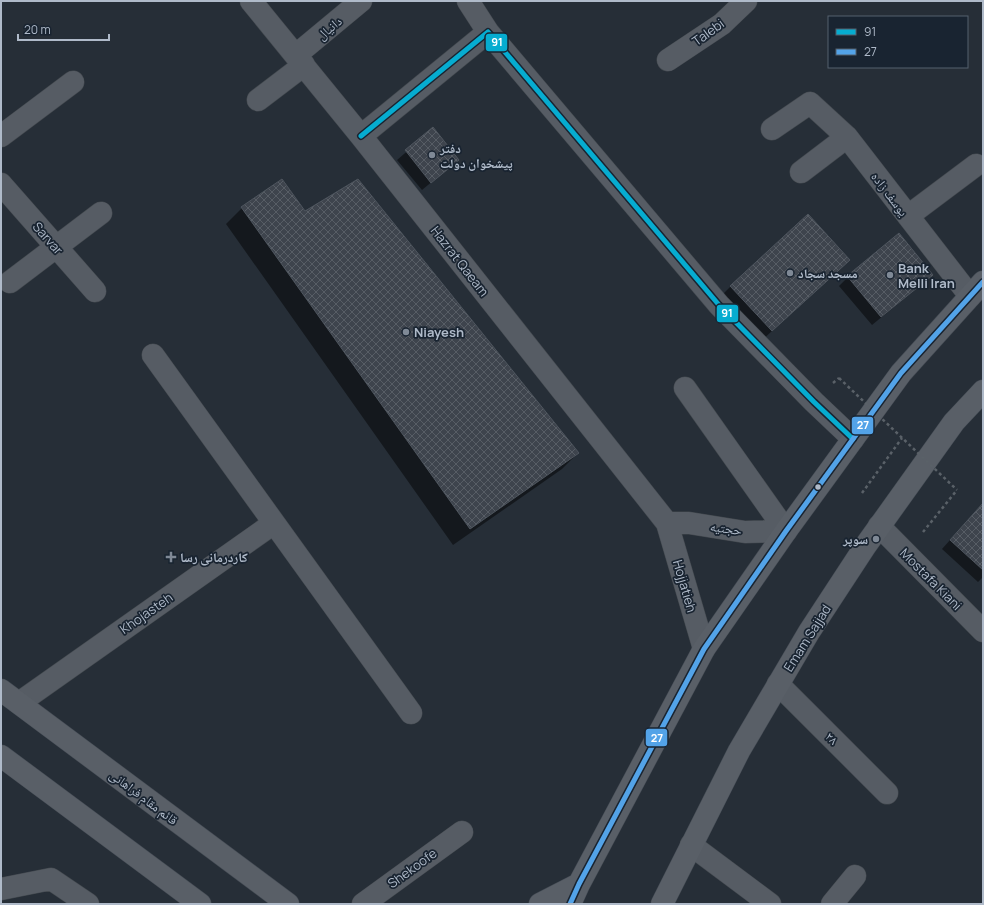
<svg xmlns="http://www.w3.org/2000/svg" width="984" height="905" viewBox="0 0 984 905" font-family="Manrope,'Noto Naskh Arabic',sans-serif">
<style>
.shadow{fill:#0007}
.building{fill:url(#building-cross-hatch);stroke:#4e555e}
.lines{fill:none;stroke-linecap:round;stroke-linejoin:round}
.minor-casing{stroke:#43494f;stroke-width:23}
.major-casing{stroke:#434a53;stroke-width:23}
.path{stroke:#5a6168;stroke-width:2.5;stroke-dasharray:3 3;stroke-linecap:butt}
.minor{stroke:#565c64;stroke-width:22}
.major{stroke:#595f67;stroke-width:22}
.path-bridge{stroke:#5a6168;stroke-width:2.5;stroke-dasharray:3 3;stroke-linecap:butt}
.bus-1-casing{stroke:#192431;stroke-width:8}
.bus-2-casing{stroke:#192431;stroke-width:8}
.bus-1{stroke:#06acd0;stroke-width:5}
.bus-2{stroke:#53a3e8;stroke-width:5}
.poi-dot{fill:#7f8996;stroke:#192431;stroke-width:1.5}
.bus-dot{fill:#afbac9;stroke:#192431;stroke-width:1.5}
.labels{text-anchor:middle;stroke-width:3.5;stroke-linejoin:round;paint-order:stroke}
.street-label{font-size:13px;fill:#afbac9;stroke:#192431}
.poi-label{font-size:13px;font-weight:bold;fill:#afbac9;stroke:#192431;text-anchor:start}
.line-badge{stroke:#192431;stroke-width:1.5}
.badge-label{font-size:11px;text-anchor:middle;font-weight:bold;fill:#fff}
</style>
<defs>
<pattern id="building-cross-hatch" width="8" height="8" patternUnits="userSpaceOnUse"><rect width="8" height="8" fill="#3e444d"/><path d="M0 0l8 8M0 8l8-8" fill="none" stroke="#575d65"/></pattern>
</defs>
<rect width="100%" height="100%" fill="#262e37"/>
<path class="shadow" d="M433,129L458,160L422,190L397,160Z
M242,208L305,212L578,453L562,469L453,545L226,224Z
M849,260L759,343L718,299L731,286Z
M932,275L923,283L872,325L839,286L848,277Z
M983,503V577L978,582L942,549Z"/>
<path class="building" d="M433,127L459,160L431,183L405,150Z
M282,179L305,211L358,179L579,453L470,529L241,207Z
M808,214L850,260L772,331L730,286Z
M899,233L933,275L881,317L847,276Z
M983,503V570L950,540Z"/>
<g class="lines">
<defs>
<path id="minor" d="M251,1L361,136L667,523L704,649
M468,1L488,32
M296,55L361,1
M668,60L722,24L746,1
M258,100L304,65
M772,129L810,103L847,137
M1,136L73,82
M361,136L488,32L719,305L814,402L853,439
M801,172L847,137L970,296
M1,184L95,291
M908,216L976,165
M10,282L101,213
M153,355L411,713
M685,388L786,531
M667,523H689L745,532L786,531
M879,526L983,631
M778,684L887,793
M19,703L274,523
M691,845L770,904
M1,889L51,879L88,904
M363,904L462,832
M832,904L855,876"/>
<path id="major" d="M1,690L288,904
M1,756L200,904
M540,904L579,884
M570,904L579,884L704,649L786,531L901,373L983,282
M662,904L739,751L809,632L866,545L954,422L983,391"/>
</defs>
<use href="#minor" class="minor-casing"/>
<use href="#major" class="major-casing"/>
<path class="path" d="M833,383L839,378
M862,493L902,438
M923,532L957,490"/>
<use href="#minor" class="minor"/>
<use href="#major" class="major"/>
<path class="path-bridge" d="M839,378L957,490"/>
<defs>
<path id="bus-1" d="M361,136L488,32L719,305L814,402L853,439"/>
<path id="bus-2" d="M570,904L579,884L704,649L786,531L901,373L983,282"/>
</defs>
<use href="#bus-1" class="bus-1-casing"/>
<use href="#bus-2" class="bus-2-casing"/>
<use href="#bus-1" class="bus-1"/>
<use href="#bus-2" class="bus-2"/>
</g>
<g class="poi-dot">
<circle cx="432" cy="155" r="4"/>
<circle cx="790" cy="273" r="4"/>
<circle cx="890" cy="275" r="4"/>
<circle cx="406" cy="332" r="4"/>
<circle cx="876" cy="539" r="4"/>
<path d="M169 551h4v4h4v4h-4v4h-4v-4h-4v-4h4z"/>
</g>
<circle class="bus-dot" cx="818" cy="487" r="3.5"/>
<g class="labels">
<g class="street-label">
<text transform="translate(329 28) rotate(-40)" y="5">دانیال</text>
<text transform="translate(708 32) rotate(-36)" y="5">Talebi</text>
<text transform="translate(890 194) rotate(53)" y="5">یوسف زاده</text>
<text transform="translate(48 238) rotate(49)" y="5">Sarvar</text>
<text transform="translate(460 261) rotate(52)" y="5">Hazrat Qaeam</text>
<text transform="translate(726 528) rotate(8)" y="5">حجتیه</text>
<text transform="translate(931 579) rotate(45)" y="5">Mostafa Kiani</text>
<text transform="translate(685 586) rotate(74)" y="5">Hojjatieh</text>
<text transform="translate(146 613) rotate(-35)" y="5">Khojasteh</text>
<text transform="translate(807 638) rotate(-58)" y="5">Emam Sajjad</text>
<text transform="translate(832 738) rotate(45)" y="5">۲۸</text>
<text transform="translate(144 797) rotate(37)" y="5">قائم مقام فراهانی</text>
<text transform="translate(412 868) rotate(-36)" y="5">Shekoofe</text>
</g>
<g class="poi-label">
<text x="440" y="153">دفتر<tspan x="440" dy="15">پیشخوان دولت</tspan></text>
<text x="898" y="273">Bank<tspan x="898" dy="15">Melli Iran</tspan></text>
<text x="798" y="278">مسجد سجاد</text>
<text x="414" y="337">Niayesh</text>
<text x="868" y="544" text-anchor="end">سوپر</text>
<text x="180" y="562">کاردرمانی رسا</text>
</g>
</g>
<g class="line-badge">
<rect x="485" y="33" width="23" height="19" rx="4" fill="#06acd0"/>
<rect x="716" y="304" width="23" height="19" rx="4" fill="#06acd0"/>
<rect x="851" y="416" width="23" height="19" rx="4" fill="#53a3e8"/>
<rect x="645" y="728" width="23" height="19" rx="4" fill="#53a3e8"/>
</g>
<g class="badge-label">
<text x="497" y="46">91</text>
<text x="727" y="317">91</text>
<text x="863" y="429">27</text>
<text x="657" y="742">27</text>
</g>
<rect width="984" height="905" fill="none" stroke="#afbac9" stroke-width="4"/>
<rect x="828" y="16" width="140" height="52" fill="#192431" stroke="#55606e"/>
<rect x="836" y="29" width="20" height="6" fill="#06acd0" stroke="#55606e"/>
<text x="864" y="36" font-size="12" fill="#afbac9">91</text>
<rect x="836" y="49" width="20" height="6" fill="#53a3e8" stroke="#55606e"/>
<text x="864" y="56" font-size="12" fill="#afbac9">27</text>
<path d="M18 34v6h91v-6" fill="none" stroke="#afbac9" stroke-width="2"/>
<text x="24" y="34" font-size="12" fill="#afbac9" stroke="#192431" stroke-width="3" paint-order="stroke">20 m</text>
</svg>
